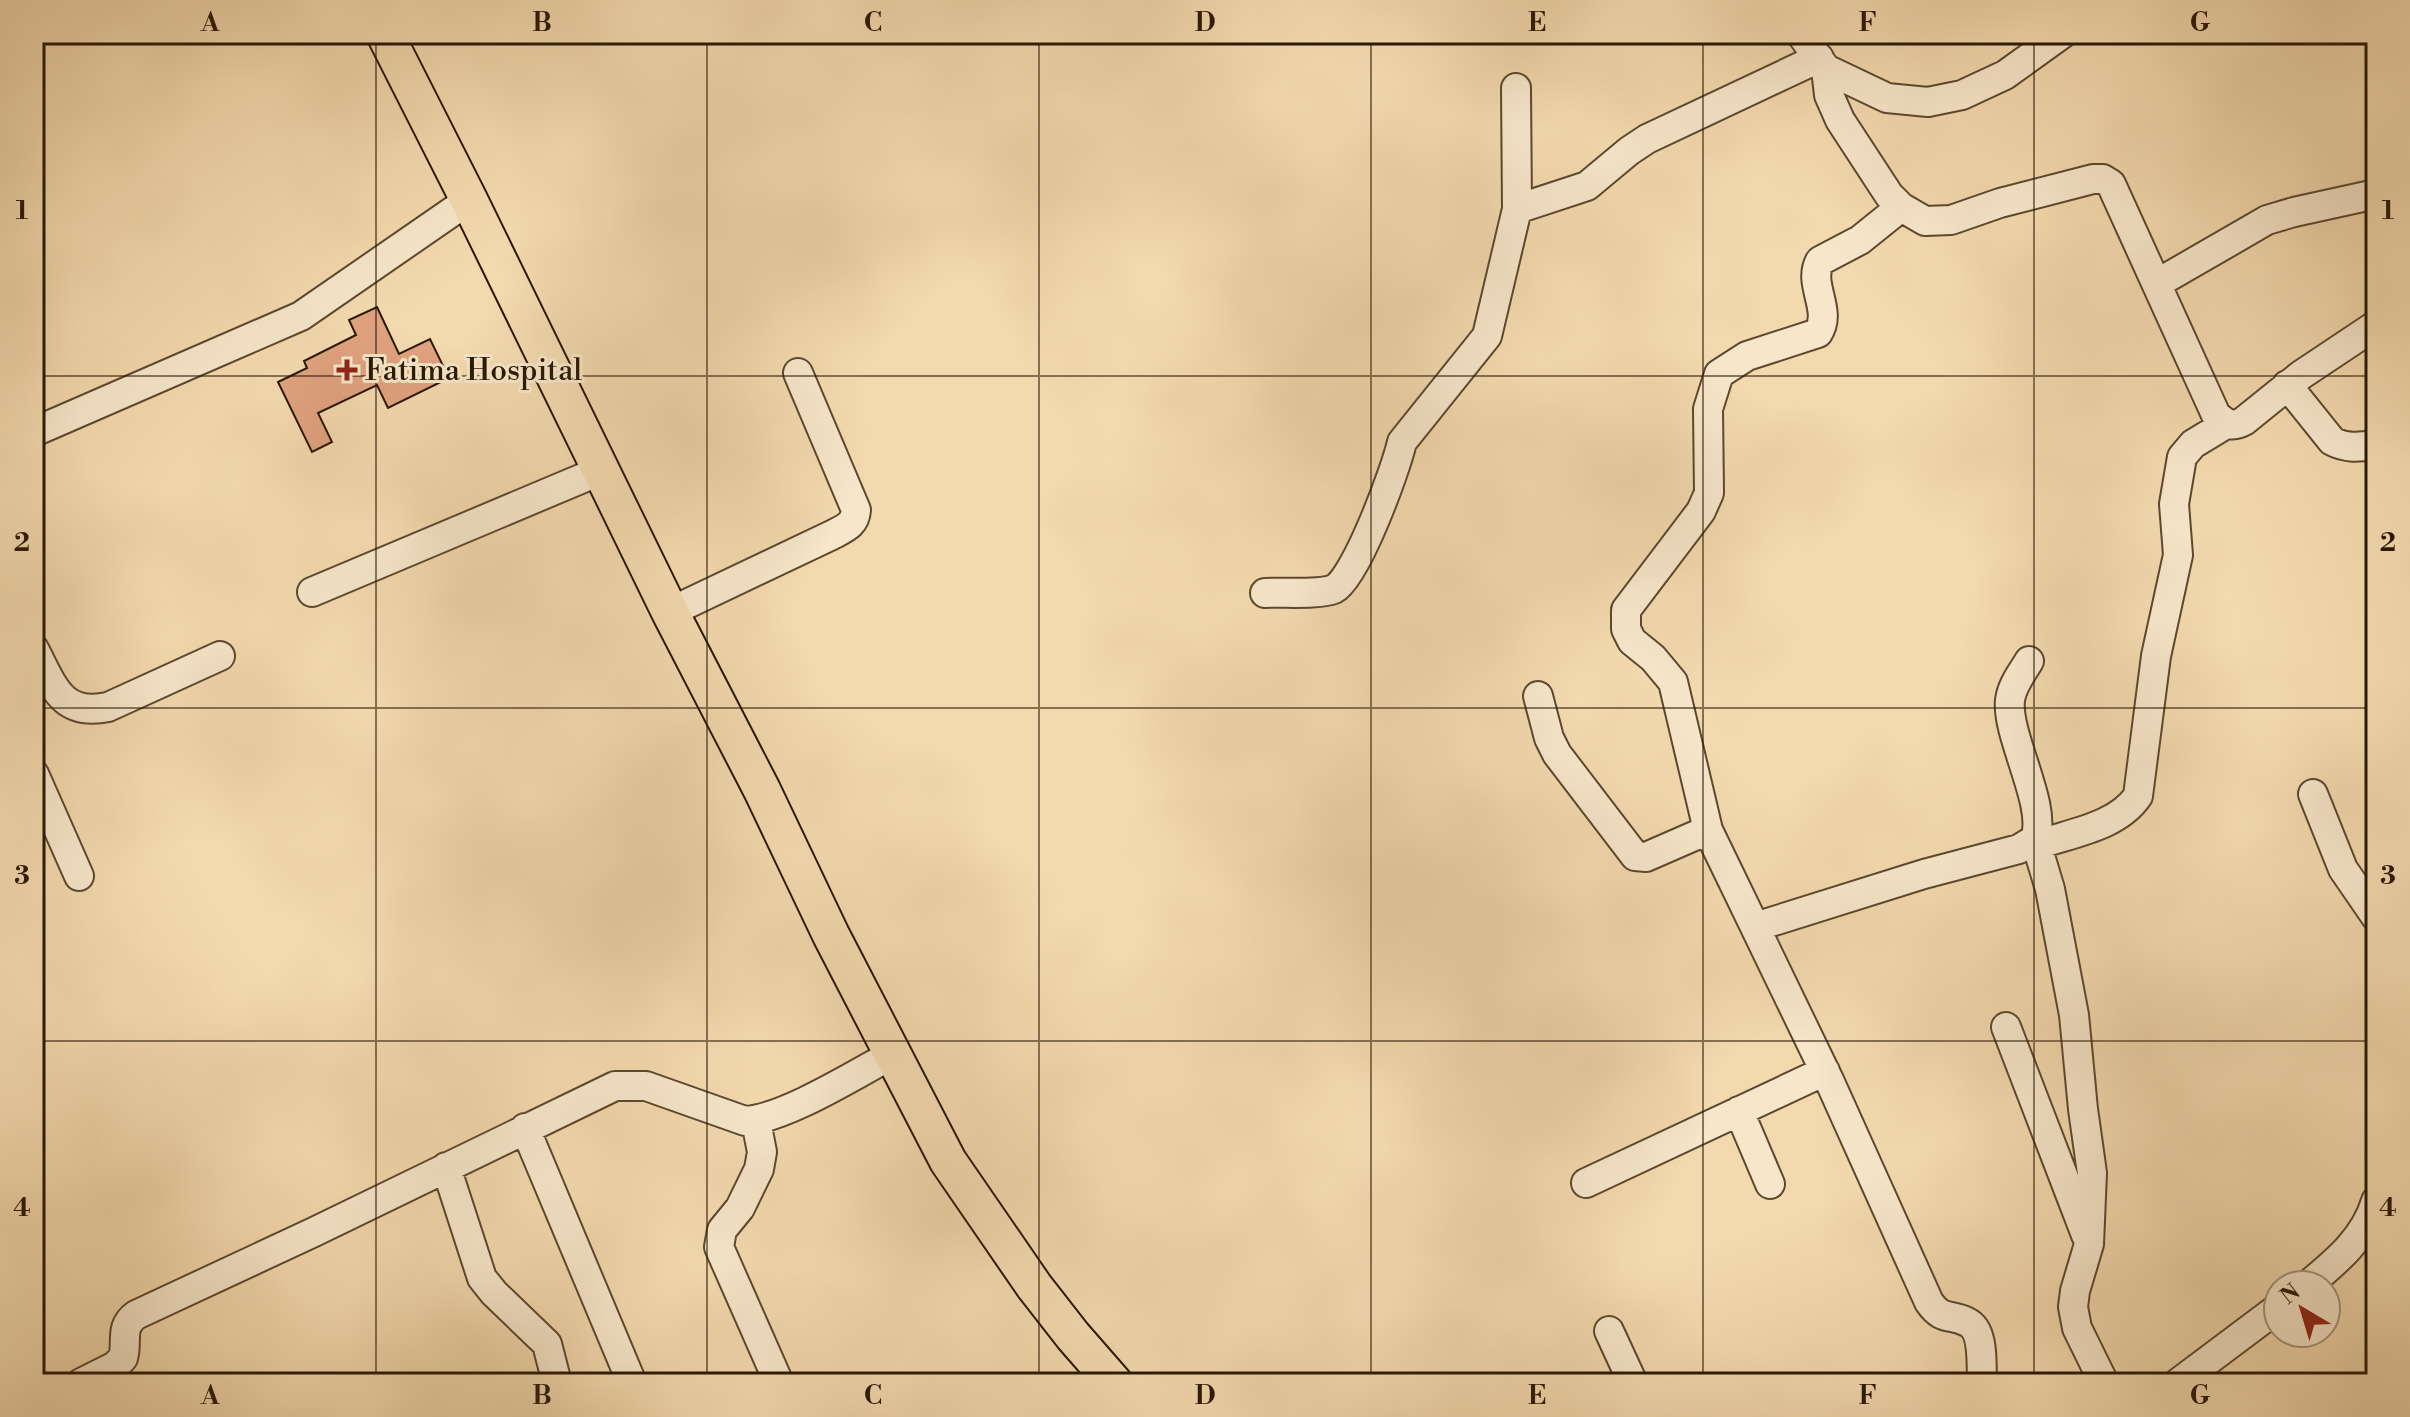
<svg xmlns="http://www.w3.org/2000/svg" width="2410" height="1417" viewBox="0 0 2410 1417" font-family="'Libre Bodoni',serif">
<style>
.building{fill:#e0a27f;stroke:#291804;stroke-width:2}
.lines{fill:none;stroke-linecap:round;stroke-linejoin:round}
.minor-casing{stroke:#5c482e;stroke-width:32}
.major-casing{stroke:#291804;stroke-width:40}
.minor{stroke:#f7e6ca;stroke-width:28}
.major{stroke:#f3d9ae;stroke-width:36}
.grid{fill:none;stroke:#291804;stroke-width:2;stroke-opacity:0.55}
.poi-dot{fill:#8f2418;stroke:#f7e6ca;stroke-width:3}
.labels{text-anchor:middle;stroke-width:6;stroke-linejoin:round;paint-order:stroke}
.poi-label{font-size:30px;fill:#291804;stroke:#f7e6ca;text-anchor:start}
.neatline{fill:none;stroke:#291804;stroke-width:3}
.grid-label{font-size:26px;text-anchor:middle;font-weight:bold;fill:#291804}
</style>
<rect width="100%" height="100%" fill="#f3d9ae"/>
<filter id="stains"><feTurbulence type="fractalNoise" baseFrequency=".0025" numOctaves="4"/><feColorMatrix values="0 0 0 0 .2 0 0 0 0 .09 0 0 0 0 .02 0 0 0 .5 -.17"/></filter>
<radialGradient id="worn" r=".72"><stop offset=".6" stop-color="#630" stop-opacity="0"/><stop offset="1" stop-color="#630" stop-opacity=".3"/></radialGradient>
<path class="building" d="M377,307L399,354L430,339L449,378L388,408L377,385L318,413L332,442L312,452L278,382L307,368L304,361L356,335L349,320Z"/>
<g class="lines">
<defs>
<path id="minor" d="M1801,34L1826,69L1887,98L1928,102L1962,95L2005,75L2062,34
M1826,69L1829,95L1840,120L1889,195L1901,207L1925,221L1951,220L2000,203L2093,179H2103L2111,184L2216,415C2226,424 2232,428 2244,421L2301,375L2376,325
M1516,88L1517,209
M2158,283L2267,220L2294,212L2376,194
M2287,385L2332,441C2347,449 2360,447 2376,445
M34,432L301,316L469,200
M312,592L602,470
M1265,593C1283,592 1319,595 1334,589C1356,578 1396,469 1402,442L1487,336L1517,209L1587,186L1629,151L1647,139L1819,58
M670,612L832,535C845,528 855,525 856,510L798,373
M34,649C53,685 61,717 108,707L220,656
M1538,696L1549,738L1557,754L1635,856L1646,857L1708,830L1829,1080L1929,1302C1943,1322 1950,1313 1967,1322C1985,1330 1981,1367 1982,1383
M34,774L79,876
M2313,794L2343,869L2376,917
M1708,830L1673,682L1653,658L1632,641L1626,629V610L1701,511L1709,493L1708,409L1719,374L1747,356L1818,333C1833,310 1807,284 1820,261L1860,240L1901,207
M2035,839L2050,889L2074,1015L2083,1109L2092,1173L2089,1244L2075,1291L2073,1307L2077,1328L2104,1383
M2037,845C2071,833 2117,827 2138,796L2156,656L2178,555L2174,504L2182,457L2193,444L2226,424
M1755,927L1924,874L2019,849L2035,839C2048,806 2006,736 2010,700C2012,685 2022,673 2029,661
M2006,1027L2086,1235
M1739,1111L1770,1184
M756,1121L762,1152L759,1169L740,1208L722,1230L719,1247L779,1383
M525,1128L632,1383
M446,1167L482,1278L494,1293L547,1344L557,1383
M1586,1183L1825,1071
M2308,1285C2337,1261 2365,1238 2376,1201
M1609,1331L1633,1383
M81,1383L115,1366L123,1358C128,1342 119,1327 136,1315L314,1232L615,1086H646L745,1121C784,1119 856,1074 893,1054
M2178,1383L2278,1308"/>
<path id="major" d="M385,34L469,200L670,612L762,790L831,935L948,1161L1034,1286L1073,1336L1114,1383"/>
</defs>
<use href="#minor" class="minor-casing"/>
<use href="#major" class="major-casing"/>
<use href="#minor" class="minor"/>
<use href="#major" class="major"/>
</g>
<path class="grid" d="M376,34V1383M707,34V1383M1039,34V1383M1371,34V1383M1703,34V1383M2034,34V1383M34,376H2376M34,708H2376M34,1041H2376"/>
<path class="poi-dot" d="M343 358h8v8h8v8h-8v8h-8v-8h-8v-8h8z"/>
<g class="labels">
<g class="poi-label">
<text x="365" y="380">Fatima Hospital</text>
</g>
</g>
<rect width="2410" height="1417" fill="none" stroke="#f3d9ae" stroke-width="88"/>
<g transform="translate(2302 1309) rotate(322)"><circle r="38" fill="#f7e6ca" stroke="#a5947b" stroke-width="2"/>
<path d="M0-6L14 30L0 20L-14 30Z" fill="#8f2418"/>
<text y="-12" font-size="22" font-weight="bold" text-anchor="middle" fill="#291804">N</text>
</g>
<rect x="44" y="44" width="2322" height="1329" class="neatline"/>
<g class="grid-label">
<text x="210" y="31">A</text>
<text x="542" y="31">B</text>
<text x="873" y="31">C</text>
<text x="1205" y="31">D</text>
<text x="1537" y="31">E</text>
<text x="1868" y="31">F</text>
<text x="2200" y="31">G</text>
<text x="22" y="219">1</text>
<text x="2388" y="219">1</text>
<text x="22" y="551">2</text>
<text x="2388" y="551">2</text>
<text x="22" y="884">3</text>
<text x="2388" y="884">3</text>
<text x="22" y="1216">4</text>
<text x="2388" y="1216">4</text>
<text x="210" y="1404">A</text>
<text x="542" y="1404">B</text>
<text x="873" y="1404">C</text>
<text x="1205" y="1404">D</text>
<text x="1537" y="1404">E</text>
<text x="1868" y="1404">F</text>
<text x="2200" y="1404">G</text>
</g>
<rect width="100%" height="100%" filter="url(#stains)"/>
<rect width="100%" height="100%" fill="url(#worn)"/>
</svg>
